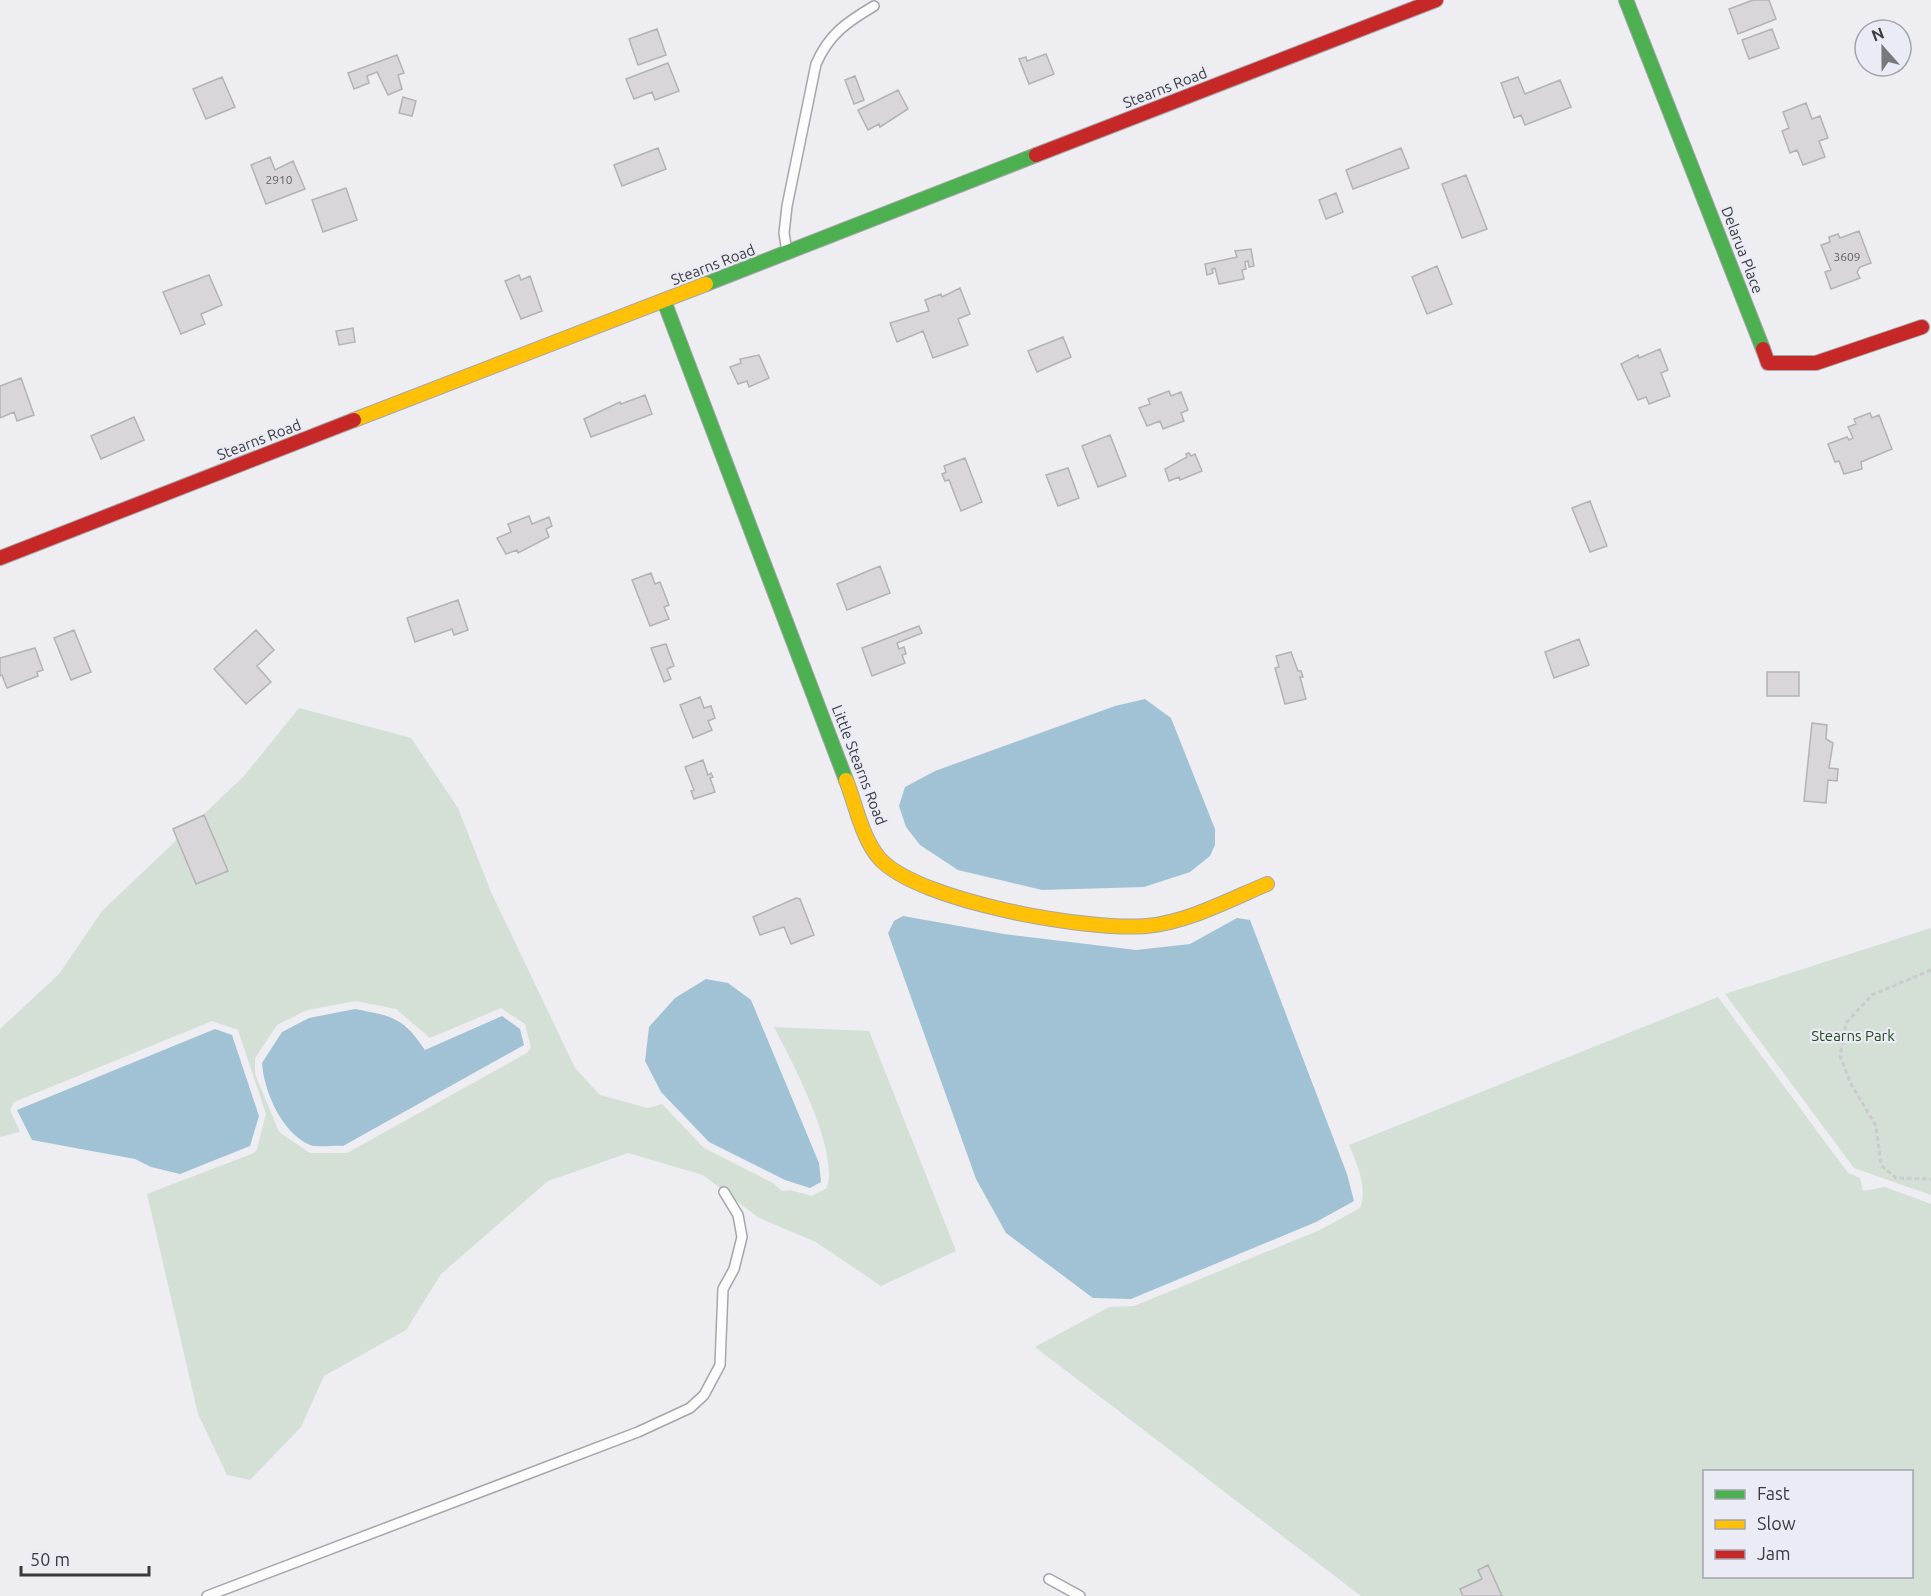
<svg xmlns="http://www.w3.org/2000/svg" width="1931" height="1596" viewBox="0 0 1931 1596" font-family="Ubuntu,sans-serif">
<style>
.green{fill:#d4dfd5;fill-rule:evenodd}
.water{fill:#a1c2d5}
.building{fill:#d8d6d8;stroke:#b3b2b4;stroke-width:1.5}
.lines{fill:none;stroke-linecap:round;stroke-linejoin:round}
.lane-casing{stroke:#a6a6aa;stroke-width:12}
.fast-casing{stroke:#a6a6aa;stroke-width:16}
.slow-casing{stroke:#a6a6aa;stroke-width:16}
.jam-casing{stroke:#a6a6aa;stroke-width:16}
.path{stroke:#cbcbcd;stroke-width:3;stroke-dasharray:4.5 3;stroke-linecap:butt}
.lane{stroke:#fcfcfd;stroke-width:9}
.fast{stroke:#4caf50;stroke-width:14}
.slow{stroke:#ffc107;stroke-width:14}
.jam{stroke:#c62828;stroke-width:14}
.labels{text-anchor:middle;stroke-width:4.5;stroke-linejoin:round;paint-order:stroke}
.number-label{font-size:12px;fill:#616164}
.street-label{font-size:15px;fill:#393a3d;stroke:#eaebf5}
.park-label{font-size:15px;fill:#214b1a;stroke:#eaebf5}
</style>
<rect width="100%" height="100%" fill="#ededf2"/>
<path class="green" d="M299,708L411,738L458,808L491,892L575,1068L600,1095L648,1108L662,1104L704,1148L773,1183L782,1191L790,1190L812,1196L827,1188C839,1150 793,1063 774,1027L869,1031L956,1251L881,1286L816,1242L759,1218L703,1175L628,1153L548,1181L441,1274L406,1330L324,1376L301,1427L250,1480L227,1475L198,1414L147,1194L254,1153L257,1149L266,1114L238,1030L212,1021L14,1102L10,1110L20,1132L0,1137V1029L59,974L102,911L244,776ZM356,1001L396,1009L430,1038L501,1008L525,1024L531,1047L527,1053L347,1153H310L279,1132L255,1074V1058L277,1025L307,1010Z
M1931,928V1195L1854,1168L1725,994Z
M1718,997L1848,1173L1860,1178L1863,1191L1885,1187L1931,1204V1596H1361L1035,1347L1109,1307L1134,1306L1320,1230L1360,1208C1368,1189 1357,1163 1349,1145ZM1704,1472H1912V1576H1704Z"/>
<path class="water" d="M1145,699L1171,718L1215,829V845L1210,856L1190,872L1144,887L1042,890L958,870L920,845L906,827L899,806L905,787L935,771L1115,706Z
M903,916L1004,934L1136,950L1190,944L1237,918L1250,920L1347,1174L1354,1201L1316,1222L1131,1299L1093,1298L1006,1233L976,1179L888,933L894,921Z
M706,979L728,983L751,1000L819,1163L821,1182L810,1188L785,1180L709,1142L661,1092L645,1061L649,1027L675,998Z
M355,1009C392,1016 403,1017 425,1050L502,1016L520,1029L524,1045L343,1146C334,1145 319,1148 310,1145C282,1133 264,1092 262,1063L282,1032L309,1018Z
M215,1029L232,1035L259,1116L250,1146L180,1174L151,1167L135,1159L32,1140L17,1110Z"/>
<path class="building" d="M1753,0H1769L1776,19L1738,34L1729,9Z
M657,29L666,55L638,65L629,39Z
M1772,29L1779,48L1749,59L1742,40Z
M1046,54L1054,74L1029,84L1019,59L1026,57L1027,61Z
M397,55L404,73L398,75L402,89L388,95L377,72L367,76L369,83L354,89L348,73Z
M668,63L679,91L655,100L652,92L634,99L626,79Z
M855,76L864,100L854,104L845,80Z
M222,77L235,107L206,119L193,89Z
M1518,77L1525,94L1560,80L1571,107L1525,125L1521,115L1514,118L1501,83Z
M898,90L908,109L880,127L879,124L868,130L858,110Z
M403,97L416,101L412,116L399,113Z
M1806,103L1812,119L1820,116L1828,138L1819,141L1825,157L1803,165L1797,150L1790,153L1782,131L1789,128L1783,112Z
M658,148L666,169L622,186L614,165Z
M1401,148L1409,168L1353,189L1346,170Z
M270,157L275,170L293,161L305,189L266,204L251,165Z
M1466,175L1487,229L1462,238L1442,184Z
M346,188L357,220L323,232L312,200Z
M1336,193L1343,212L1326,219L1319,200Z
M1859,231L1871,263L1860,267L1857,272L1860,278L1831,289L1825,272L1831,270L1821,245L1830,242L1829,237L1838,234L1840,238Z
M1251,249L1254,266L1249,267L1248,261L1245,262L1246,269L1242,270L1244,279L1219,284L1215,268L1212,269L1213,273L1207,275L1205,264L1237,257L1235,251Z
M1437,266L1452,304L1427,314L1412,277Z
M209,275L222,305L201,314L205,324L181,334L163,292Z
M519,275L521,280L530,276L542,311L521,319L505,281Z
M960,288L970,314L958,319L968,345L933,358L923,331L897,342L890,323L929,311L925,300L941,294L942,297Z
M353,328L355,342L339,345L336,331Z
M1063,337L1071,357L1037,372L1028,351Z
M1660,349L1668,370L1661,373L1670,396L1649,404L1646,397L1638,400L1621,364L1638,355L1639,358Z
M759,355L769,378L749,387L747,381L738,384L730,367L741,363L740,359Z
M21,378L34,415L17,421L14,412L0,418V386Z
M1169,391L1171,396L1181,392L1188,410L1181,413L1184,421L1163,429L1160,421L1147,426L1139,408L1150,404L1148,399Z
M645,395L652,414L591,437L584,419L620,402L621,404Z
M1870,413L1872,418L1879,415L1892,449L1861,462L1862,469L1844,474L1839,461L1835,462L1828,444L1847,437L1849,440L1853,438L1848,427L1856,424L1854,419Z
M134,417L144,440L101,459L91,436Z
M1110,435L1126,476L1098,487L1082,446Z
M1189,453L1191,456L1195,454L1202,471L1180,480L1179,477L1169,481L1165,469L1187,457L1186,454Z
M965,458L982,502L961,511L949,480L945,481L942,474L946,472L944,466Z
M1068,468L1079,498L1058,506L1046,475Z
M1590,501L1607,546L1590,552L1572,508Z
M529,516L532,524L549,517L552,526L546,529L549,537L518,553L517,550L506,554L497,538L511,532L508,524Z
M880,566L890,593L847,610L837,584Z
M651,573L655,584L660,582L669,605L664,607L669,619L650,626L632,580Z
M458,600L468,630L454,635L452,629L415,642L407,618Z
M919,626L922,633L897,643L899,649L904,647L906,654L902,655L905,663L872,676L862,648Z
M74,630L91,672L71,680L54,638Z
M256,630L274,650L257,666L271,682L246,704L214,669Z
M1579,639L1589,665L1554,678L1545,652Z
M666,644L674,666L667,669L671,679L664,682L651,648Z
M35,648L43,670L37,672L38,676L7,688L2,675L0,676V658Z
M1291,652L1298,671H1301L1303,677H1300L1306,699L1285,704L1275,668L1279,667L1276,656Z
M1767,672H1799V696H1767Z
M700,697L704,708L711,706L715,718L708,721L712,730L693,738L680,705Z
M1812,723L1827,725L1826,739L1833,743L1829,768L1838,769L1837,781L1828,780L1826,803L1804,801Z
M703,760L708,775L711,773L713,777L710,778L715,792L694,799L691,791L694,790L685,767Z
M204,815L228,871L196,884L173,829Z
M796,898L800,899L814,935L791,944L784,927L760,935L753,917Z
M1488,1565L1502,1596H1463L1460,1589L1482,1579L1478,1570Z"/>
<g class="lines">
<defs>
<path id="lane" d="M787,252L784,233L787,206L816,64C829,34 847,22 874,6
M1049,1579L1080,1596
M207,1596L638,1432L690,1408L704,1395L720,1365L723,1289L734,1269L742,1237L738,1215L724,1192"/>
<path id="fast" d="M1626,0L1763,349
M706,284L1036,155
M664,301L846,780"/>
<path id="slow" d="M354,420L706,284
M846,780C856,805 862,839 880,859C920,902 1088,931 1147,926C1188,922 1229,900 1267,884"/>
<path id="jam" d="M1036,155L1436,0
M1763,349L1768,363H1816L1922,327
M0,558L354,420"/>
</defs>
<use href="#lane" class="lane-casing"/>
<use href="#fast" class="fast-casing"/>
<use href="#slow" class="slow-casing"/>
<use href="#jam" class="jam-casing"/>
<path class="path" d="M1931,970L1872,995L1846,1023L1840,1056L1851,1084L1876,1126L1881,1165L1896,1178L1931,1179"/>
<use href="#lane" class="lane"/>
<use href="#fast" class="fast"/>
<use href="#slow" class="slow"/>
<use href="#jam" class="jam"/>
</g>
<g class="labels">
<g class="number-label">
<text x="279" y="184">2910</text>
<text x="1847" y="261">3609</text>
</g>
<g class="street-label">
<text transform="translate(1165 88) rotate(-21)" y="5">Stearns Road</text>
<text transform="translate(1742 250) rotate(69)" y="5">Delarua Place</text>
<text transform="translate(713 265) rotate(-21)" y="5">Stearns Road</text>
<text transform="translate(259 440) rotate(-21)" y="5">Stearns Road</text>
<text transform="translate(859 765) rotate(69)" y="5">Little Stearns Road</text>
</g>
<g class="park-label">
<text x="1853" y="1041">Stearns Park</text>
</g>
</g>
<rect x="1703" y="1470" width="210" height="108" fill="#eaebf5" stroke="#a3a4ab" stroke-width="1.5"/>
<rect x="1715" y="1490" width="30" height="9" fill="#4caf50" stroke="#a3a4ab" stroke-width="1.5"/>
<text x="1757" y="1500" font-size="18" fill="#393a3d">Fast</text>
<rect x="1715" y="1520" width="30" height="9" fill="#ffc107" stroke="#a3a4ab" stroke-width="1.5"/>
<text x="1757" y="1530" font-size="18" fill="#393a3d">Slow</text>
<rect x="1715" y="1550" width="30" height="9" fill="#c62828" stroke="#a3a4ab" stroke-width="1.5"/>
<text x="1757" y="1560" font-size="18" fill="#393a3d">Jam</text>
<g transform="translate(1883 48) rotate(339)"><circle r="28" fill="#eaebf5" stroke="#a3a4ab" stroke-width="1.5"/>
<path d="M0-4.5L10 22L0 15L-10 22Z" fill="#78797c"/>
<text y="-9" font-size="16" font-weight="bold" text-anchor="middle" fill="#393a3d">N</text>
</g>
<path d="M21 1566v9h128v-9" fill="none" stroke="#393a3d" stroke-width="3"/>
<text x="30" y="1566" font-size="18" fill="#393a3d" stroke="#eaebf5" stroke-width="4.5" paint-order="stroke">50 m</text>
</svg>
